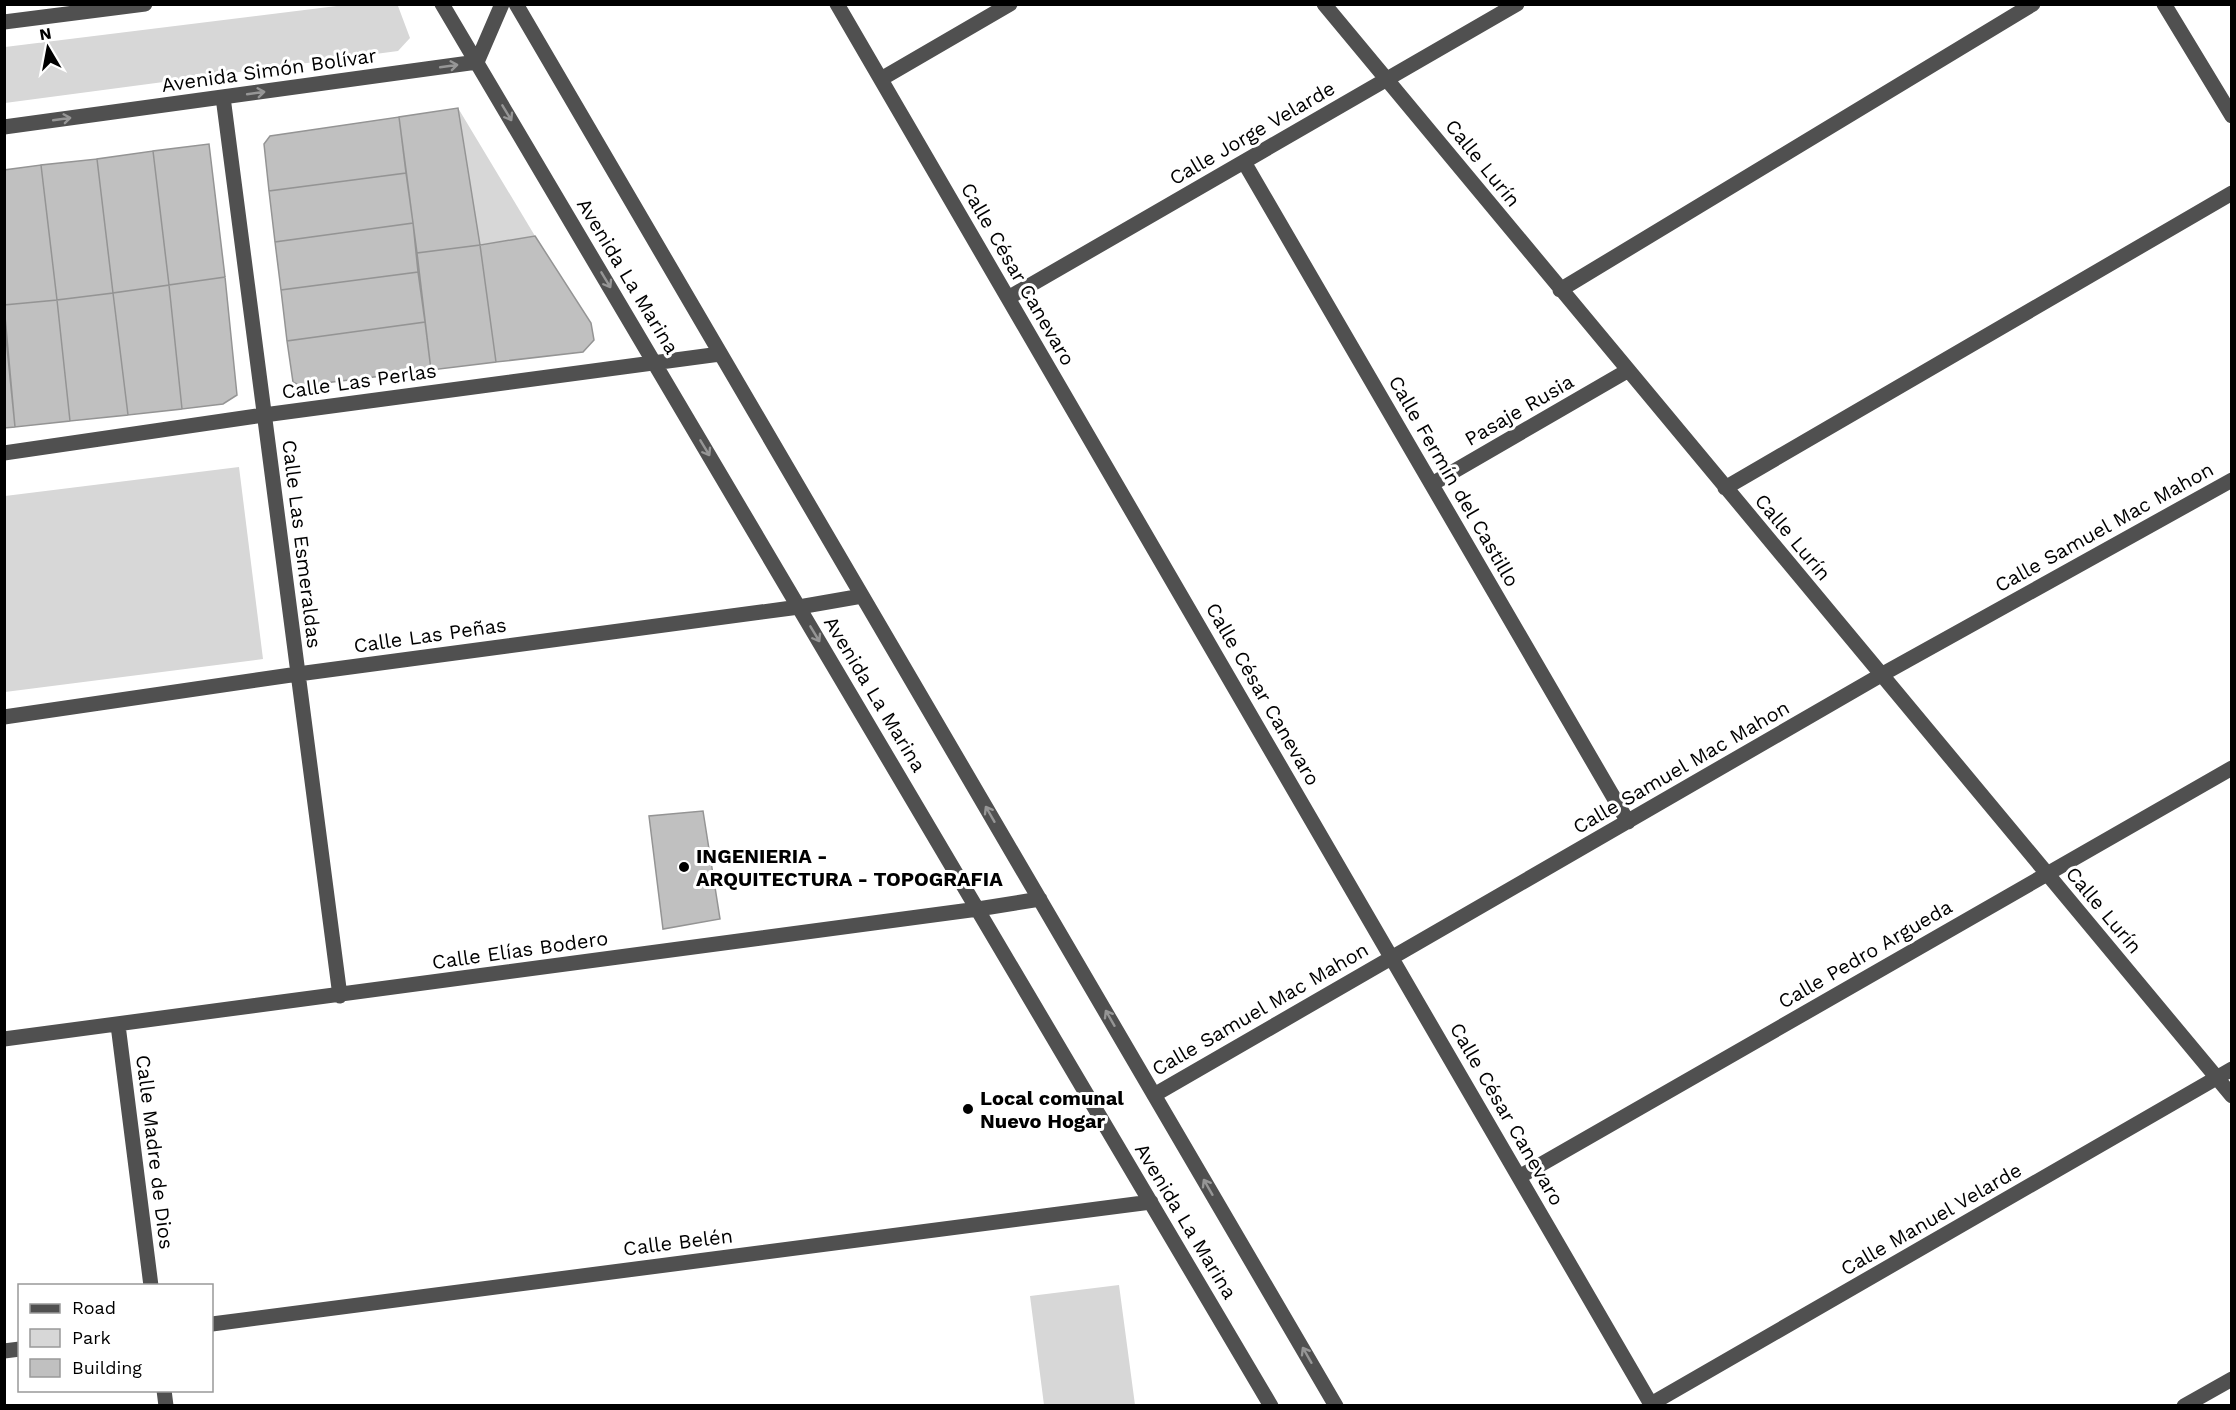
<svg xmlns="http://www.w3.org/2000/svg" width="2236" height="1410" viewBox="0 0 2236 1410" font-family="'Work Sans',sans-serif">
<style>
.green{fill:#d7d7d7}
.building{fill:#c0c0c0;stroke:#949494;stroke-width:1.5}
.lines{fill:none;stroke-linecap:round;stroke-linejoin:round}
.minor{stroke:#505050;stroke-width:15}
.oneway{stroke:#969696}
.poi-dot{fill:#000;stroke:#fff;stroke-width:2}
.labels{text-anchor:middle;stroke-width:6;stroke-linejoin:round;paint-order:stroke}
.street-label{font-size:20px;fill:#000;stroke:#fff}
.poi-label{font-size:20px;font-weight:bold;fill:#000;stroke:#fff;text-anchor:start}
</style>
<rect width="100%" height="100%" fill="#fff"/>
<path class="green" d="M353,4L398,6L410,38L398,51L5,103V47Z
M458,108L535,236L480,245Z
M239,467L263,659L5,692V496Z
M1119,1285L1135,1405H1044L1030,1296Z"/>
<path class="building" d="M458,108L480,245L417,253L399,117Z
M399,117L406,173L269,191L264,144L270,136Z
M209,144L225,277L169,285L153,151Z
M153,151L169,285L113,293L97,159Z
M97,159L113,293L57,300L41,165Z
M41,165L57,300L4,305V170Z
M406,173L413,223L275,242L269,191Z
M413,223L418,272L281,290L275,242Z
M535,236L591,323L594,340L583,352L496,362L480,245Z
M480,245L496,362L431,370L417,253Z
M418,272L425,322L287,341L281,290Z
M225,277L237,395L223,404L182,409L169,285Z
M169,285L182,409L128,415L113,293Z
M113,293L128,415L70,421L57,300Z
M57,300L70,421L15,427L4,305Z
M4,318L15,427L4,428Z
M425,322L431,370L300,386L293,382L287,341Z
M703,811L720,919L663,929L649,816Z"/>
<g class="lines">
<path class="minor" d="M442,4L1271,1406
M516,4L1336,1406
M837,4L1652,1406
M1324,4L2232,1096
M2164,4L2232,116
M4,22L145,4
M477,62L502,4
M881,79L1010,4
M223,97L340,996
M4,127L477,62
M1244,162L1628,822
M1560,290L2033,4
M1008,298L1517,4
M4,453L264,415L720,354
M1432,484L1627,371
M1725,488L2232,193
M4,717L298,674L799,607L862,596
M118,1025L151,1286
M4,1039L978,909L1040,899
M1154,1095L1881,675L2232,480
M1519,1177L2232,768
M212,1324L1151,1202
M4,1351L20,1349
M164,1390L166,1406
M1651,1404L2232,1069
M2184,1406L2232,1379"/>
</g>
<defs><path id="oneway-shaft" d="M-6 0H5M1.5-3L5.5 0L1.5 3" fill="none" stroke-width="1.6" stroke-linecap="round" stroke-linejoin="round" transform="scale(1.5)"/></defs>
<g class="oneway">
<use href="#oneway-shaft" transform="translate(449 66) rotate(-8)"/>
<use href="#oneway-shaft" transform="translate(256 93) rotate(-8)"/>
<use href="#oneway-shaft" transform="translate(507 113) rotate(59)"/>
<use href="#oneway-shaft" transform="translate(62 119) rotate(-8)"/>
<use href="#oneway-shaft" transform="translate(606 280) rotate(59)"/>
<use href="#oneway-shaft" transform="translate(705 448) rotate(59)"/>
<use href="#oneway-shaft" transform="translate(815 634) rotate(59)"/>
<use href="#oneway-shaft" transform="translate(990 814) rotate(-120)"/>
<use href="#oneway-shaft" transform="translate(1110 1018) rotate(-120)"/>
<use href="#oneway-shaft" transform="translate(1208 1187) rotate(-120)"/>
<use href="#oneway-shaft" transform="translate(1307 1355) rotate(-120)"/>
</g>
<g class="poi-dot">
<circle cx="684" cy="867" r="6"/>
<circle cx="968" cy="1109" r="6"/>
</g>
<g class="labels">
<g class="street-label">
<text transform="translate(269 70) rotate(-8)" y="7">Avenida Simón Bolívar</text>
<text transform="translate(1252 133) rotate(-30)" y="7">Calle Jorge Velarde</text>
<text transform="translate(1483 163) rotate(51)" y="7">Calle Lurín</text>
<text transform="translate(1018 274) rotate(60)" y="7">Calle César Canevaro</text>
<text transform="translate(628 276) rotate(59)" y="7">Avenida La Marina</text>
<text transform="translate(359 381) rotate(-8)" y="7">Calle Las Perlas</text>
<text transform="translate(1519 410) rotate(-30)" y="7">Pasaje Rusia</text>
<text transform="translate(1454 481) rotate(60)" y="7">Calle Fermín del Castillo</text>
<text transform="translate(2104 527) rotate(-29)" y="7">Calle Samuel Mac Mahon</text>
<text transform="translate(1793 537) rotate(50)" y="7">Calle Lurín</text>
<text transform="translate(302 544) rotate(83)" y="7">Calle Las Esmeraldas</text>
<text transform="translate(430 635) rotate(-8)" y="7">Calle Las Peñas</text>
<text transform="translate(875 694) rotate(59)" y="7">Avenida La Marina</text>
<text transform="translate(1263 694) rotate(60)" y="7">Calle César Canevaro</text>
<text transform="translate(1681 767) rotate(-30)" y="7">Calle Samuel Mac Mahon</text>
<text transform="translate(2104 910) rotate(50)" y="7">Calle Lurín</text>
<text transform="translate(520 950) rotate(-8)" y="7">Calle Elías Bodero</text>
<text transform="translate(1865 954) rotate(-30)" y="7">Calle Pedro Argueda</text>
<text transform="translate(1260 1009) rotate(-30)" y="7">Calle Samuel Mac Mahon</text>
<text transform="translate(1507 1114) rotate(60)" y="7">Calle César Canevaro</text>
<text transform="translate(155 1152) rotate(83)" y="7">Calle Madre de Dios</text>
<text transform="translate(1931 1219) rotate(-30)" y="7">Calle Manuel Velarde</text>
<text transform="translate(1186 1221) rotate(59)" y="7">Avenida La Marina</text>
<text transform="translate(678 1242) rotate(-7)" y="7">Calle Belén</text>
</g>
<g class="poi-label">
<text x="696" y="863">INGENIERIA -<tspan x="696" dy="23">ARQUITECTURA - TOPOGRAFIA</tspan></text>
<text x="980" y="1105">Local comunal<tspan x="980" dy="23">Nuevo Hogar</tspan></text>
</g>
</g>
<rect width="2236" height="1410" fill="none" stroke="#000000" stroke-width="12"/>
<rect x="18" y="1284" width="195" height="108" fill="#ffffff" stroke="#999999" stroke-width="1.5"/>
<rect x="30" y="1304" width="30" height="9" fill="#505050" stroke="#999999" stroke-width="1.5"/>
<text x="72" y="1314" font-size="18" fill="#000000">Road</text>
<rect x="30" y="1329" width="30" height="18" fill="#d7d7d7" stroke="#999999" stroke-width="1.5"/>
<text x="72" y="1344" font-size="18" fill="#000000">Park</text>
<rect x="30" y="1359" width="30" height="18" fill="#c0c0c0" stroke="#999999" stroke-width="1.5"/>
<text x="72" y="1374" font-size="18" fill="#000000">Building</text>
<g transform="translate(48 48) rotate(350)" stroke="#ffffff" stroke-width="4.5" paint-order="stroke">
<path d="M0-4.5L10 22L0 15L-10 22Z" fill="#000000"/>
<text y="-9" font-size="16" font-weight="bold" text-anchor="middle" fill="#000000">N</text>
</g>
</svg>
